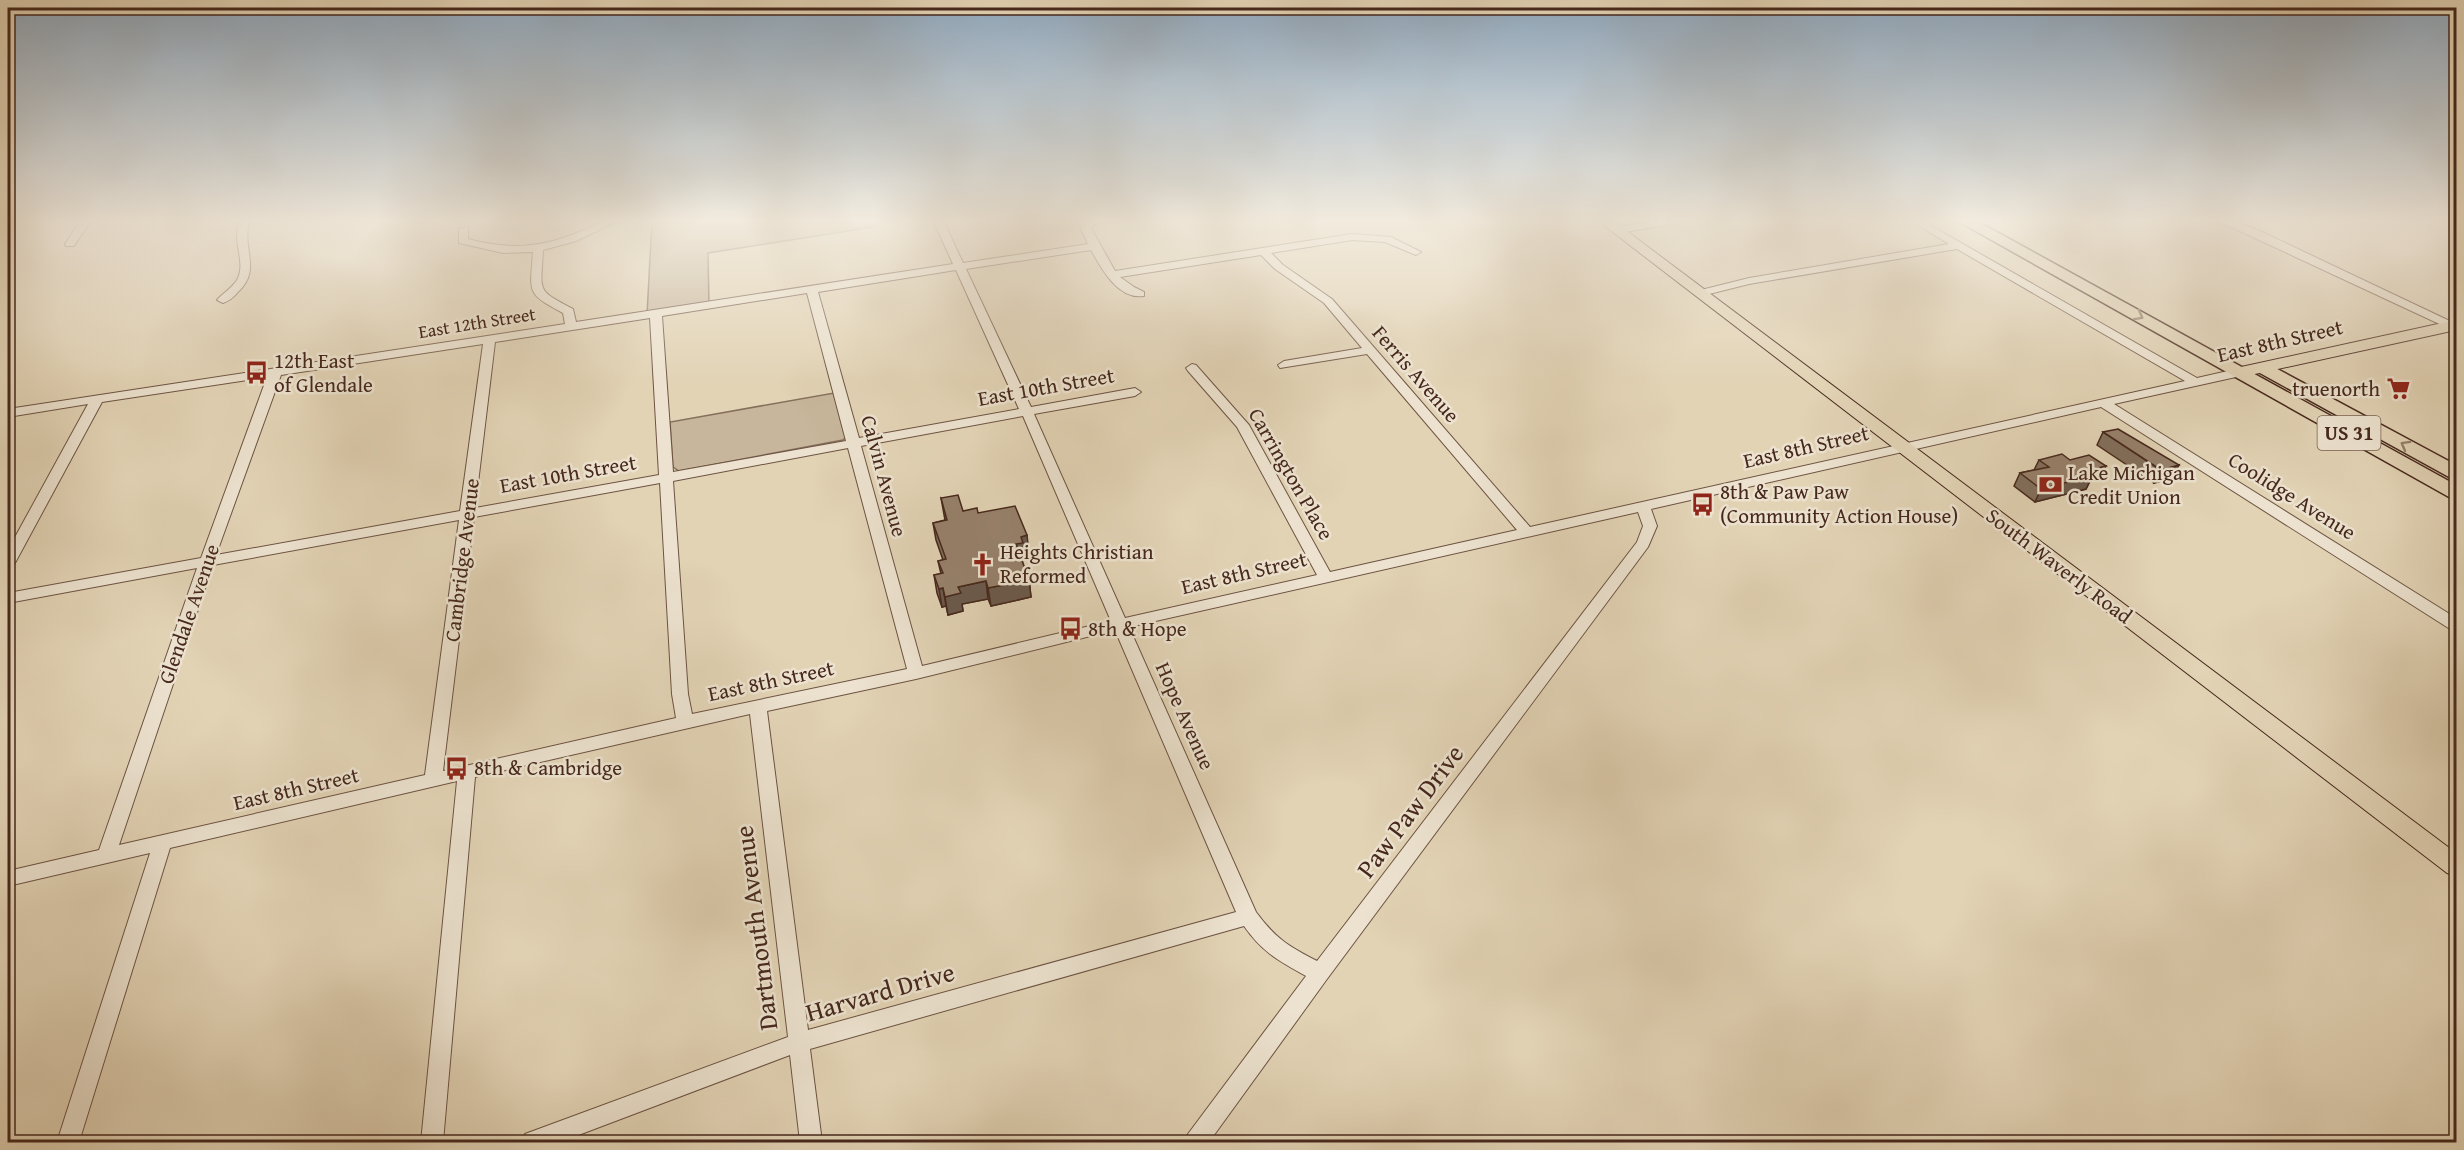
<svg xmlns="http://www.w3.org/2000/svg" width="2464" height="1150" viewBox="0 0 2464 1150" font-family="'Gentium Book Plus',serif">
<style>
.green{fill:#c7b69b;stroke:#866f5c;stroke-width:1.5}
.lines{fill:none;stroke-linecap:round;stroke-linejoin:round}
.minor-casing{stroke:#6d5342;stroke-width:2}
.major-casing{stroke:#46281c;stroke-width:2}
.highway-casing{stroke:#46281c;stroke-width:3}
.minor{fill:#ece2cf;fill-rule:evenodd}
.major{fill:#e2d3b5;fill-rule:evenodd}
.highway{fill:#e2d3b5;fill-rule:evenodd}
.wall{fill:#826f5d;stroke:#46281c;stroke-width:1.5}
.shaded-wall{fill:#6a5a4c;stroke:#46281c;stroke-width:1.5}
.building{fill:#97816c;stroke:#46281c;stroke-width:1.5}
.oneway{stroke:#947e68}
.labels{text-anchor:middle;stroke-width:5;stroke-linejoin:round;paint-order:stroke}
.far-street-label{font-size:18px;fill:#46281c;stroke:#ece2cf}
.shield{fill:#ece2cf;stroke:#786052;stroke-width:1.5}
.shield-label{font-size:20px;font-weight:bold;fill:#46281c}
.street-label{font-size:21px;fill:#46281c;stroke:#ece2cf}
.poi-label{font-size:21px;fill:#46281c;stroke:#ece2cf;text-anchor:start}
.near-street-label{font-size:26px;fill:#46281c;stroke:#ece2cf}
</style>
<rect width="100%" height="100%" fill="#e2d3b5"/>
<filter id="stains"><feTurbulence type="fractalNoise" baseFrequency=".00333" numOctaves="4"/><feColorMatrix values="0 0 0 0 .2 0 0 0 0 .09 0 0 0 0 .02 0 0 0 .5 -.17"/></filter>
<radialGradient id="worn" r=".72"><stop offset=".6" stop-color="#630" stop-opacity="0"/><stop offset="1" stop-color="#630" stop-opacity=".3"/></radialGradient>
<path class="green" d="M652,220H872L874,227L708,253L709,306L647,315Z
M834,393L846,437L843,440L679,471L673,467L670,422Z"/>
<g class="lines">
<defs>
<path id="minor" d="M81,220H91L74,246H66L65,244Z
M240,220H250C240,247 263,269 238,292C234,297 229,301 223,303L217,300C223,293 232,288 237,280C247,262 231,243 240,220Z
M604,220H614V223L576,241L543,250C541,292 535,289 573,309L576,322L953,264L933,220H943L963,263L1088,244L1080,227L1089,220H1100L1091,228L1115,271L1352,234L1391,237L1421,252L1416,255L1385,242L1352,240L1271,253L1283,265L1332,299L1530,527L2185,381L1957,249L1749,284L1701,296L1695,293L1697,291L1749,278L1949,244L1909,220H1921L2197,378L2241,368L2245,369V375L2114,404L2456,618V630L2450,629L2101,407L1651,509L1657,526L1648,547L1327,979L1209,1142H1185L1188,1134L1306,976C1278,960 1263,953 1244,926L810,1049L822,1142H800L790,1055L560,1142H522L525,1134L788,1037L750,714L475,777L443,1142H421L457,781L170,848L79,1142H57L150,853L8,886V871L99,850L197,568L8,603V593L201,558L267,377L102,402L15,563L8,568V550L88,404L8,417V409L565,324L563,313C526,293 530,294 533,252L503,253L459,243V229L468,227V239C508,250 542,248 579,232C587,229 598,225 604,220ZM1091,250C1101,268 1118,300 1144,296V292L1134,287L1120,277L1261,255L1275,269L1324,303L1362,348L1284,361L1278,365L1280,368L1367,354L1517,530L1330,572L1249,425L1196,365L1192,364L1186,368L1188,371L1237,427L1317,575L1125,618L1034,414L1135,396L1141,392L1135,388L1031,407L966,269ZM956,270L1019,409L859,438L818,292ZM807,293L846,441L673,472L662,316ZM650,318L659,475L475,508L495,342ZM483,344L460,511L216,555L281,375ZM1023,416L1111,621L922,666L861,446ZM848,448L907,669L692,714L688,694L673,481ZM660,483L672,694L676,718L443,771L474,517ZM1638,512L1643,526L1637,542L1317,961C1288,946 1276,939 1256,912L1129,627ZM459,520L425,775L119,845L213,565ZM1115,630L1236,912L808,1030L767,711L916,679Z
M1662,220H1684L1679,223L1618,233L1613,230L1618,227Z
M2216,220H2230L2260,231L2456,324V328H2448Z"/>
<path id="major" d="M1597,220H1612L2456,853V876L2447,873Z
M2456,320V330L2241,377L2233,372L2241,367Z"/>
<path id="highway" d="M1956,220H1975L2456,485V499L2449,497Z
M2266,363L2456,465V479L2449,477L2260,373L2257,369L2260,365Z"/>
</defs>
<use href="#minor" class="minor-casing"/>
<use href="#major" class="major-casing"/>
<use href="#highway" class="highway-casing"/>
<use href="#minor" class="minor"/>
<use href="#major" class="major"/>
<use href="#highway" class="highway"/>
</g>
<path class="wall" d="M2103,432L2173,478L2154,483L2097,445Z
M2039,460L2106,466L2099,479L2090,481L2086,489L2035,502L2014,486L2020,473L2034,470Z
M941,498L963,511L978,513L1029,553L1024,554L1025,560L1022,561L1029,580L1031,597L991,606L988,599L962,604L963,611L948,615L946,606L942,607L937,593L934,575L941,574L938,561L943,560L936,540L933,523L945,520Z"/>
<path class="shaded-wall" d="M2179,465L2173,478L2154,483L2161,470Z
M2106,466L2099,479L2090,481L2086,489L2035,502L2041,489L2085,471Z
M1027,535L1029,553L1024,554L1025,560L1018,562L1016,544L1021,537Z
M1029,580L1031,597L991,606L988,588Z
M986,581L988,599L962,604L963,611L948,615L945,597L958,587Z
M943,588L946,606L942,607L939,589Z"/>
<path class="building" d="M2118,429L2179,465L2161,470L2103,432Z
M2062,454L2070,460L2089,455L2106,466L2085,471L2092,476L2041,489L2020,473L2049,467L2039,460Z
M958,495L963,511L977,508L978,513L1015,506L1027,535L1021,537L1023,543L1016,544L1029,580L988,588L986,581L958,587L961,593L945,597L943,588L939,589L934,575L943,573L938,561L946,559L933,523L947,520L941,498Z"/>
<defs><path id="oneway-chevron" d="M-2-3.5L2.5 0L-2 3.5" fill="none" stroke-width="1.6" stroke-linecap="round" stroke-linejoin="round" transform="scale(1.5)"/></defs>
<g class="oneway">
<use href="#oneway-chevron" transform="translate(2139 316) rotate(29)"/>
<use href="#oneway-chevron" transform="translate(2405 445) rotate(-151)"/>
</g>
<linearGradient id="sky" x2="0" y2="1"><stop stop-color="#90a9bf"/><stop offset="0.58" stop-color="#f2ebde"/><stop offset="1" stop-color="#f2ebde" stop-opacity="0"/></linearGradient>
<rect width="2464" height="381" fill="url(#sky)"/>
<defs>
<symbol id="bus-bare" viewBox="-9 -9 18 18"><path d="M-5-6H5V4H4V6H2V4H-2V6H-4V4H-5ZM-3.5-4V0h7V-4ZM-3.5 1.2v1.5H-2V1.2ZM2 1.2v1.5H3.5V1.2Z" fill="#8f2418" stroke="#ece2cf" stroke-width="2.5" paint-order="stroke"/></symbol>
<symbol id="supermarket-bare" viewBox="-9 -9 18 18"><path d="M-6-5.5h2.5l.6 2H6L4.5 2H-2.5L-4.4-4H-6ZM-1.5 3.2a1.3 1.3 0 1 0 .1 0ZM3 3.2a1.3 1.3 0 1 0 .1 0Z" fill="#8f2418" stroke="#ece2cf" stroke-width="2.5" paint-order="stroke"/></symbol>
<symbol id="bank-bare" viewBox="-9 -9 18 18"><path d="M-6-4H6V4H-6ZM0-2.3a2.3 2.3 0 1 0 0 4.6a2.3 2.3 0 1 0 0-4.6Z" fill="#8f2418" stroke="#ece2cf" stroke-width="2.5" paint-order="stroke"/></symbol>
<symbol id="church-bare" viewBox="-9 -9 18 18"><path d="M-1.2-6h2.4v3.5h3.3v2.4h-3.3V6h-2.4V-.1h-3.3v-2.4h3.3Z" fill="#8f2418" stroke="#ece2cf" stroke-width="2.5" paint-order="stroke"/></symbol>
</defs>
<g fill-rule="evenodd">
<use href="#bus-bare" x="240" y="356" width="33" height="33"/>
<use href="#supermarket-bare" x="2382" y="372" width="33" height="33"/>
<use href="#bank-bare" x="2034" y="468" width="33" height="33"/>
<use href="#bus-bare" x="1686" y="488" width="33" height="33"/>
<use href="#church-bare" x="966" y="548" width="33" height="33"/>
<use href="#bus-bare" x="1054" y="612" width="33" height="33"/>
<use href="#bus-bare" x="440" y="752" width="33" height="33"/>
</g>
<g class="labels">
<g class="far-street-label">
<text transform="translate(477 323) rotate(-9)" y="6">East 12th Street</text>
</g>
<rect class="shield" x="2317.5" y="416" width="63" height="34" rx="4.5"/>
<g class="shield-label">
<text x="2349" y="440">US 31</text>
</g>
<g class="street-label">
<text transform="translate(2280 341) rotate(-13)" y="7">East 8th Street</text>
<text transform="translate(1416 374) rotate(49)" y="7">Ferris Avenue</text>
<text transform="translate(1046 387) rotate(-10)" y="7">East 10th Street</text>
<text transform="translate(1806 447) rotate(-13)" y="7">East 8th Street</text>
<text transform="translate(568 474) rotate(-10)" y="7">East 10th Street</text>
<text transform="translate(1291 474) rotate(60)" y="7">Carrington Place</text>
<text transform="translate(884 476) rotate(75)" y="7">Calvin Avenue</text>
<text transform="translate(2292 496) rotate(32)" y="7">Coolidge Avenue</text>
<text transform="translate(462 560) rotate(-83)" y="7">Cambridge Avenue</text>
<text transform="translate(2059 566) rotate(37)" y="7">South Waverly Road</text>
<text transform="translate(1244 573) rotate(-13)" y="7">East 8th Street</text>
<text transform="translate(189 614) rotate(-71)" y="7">Glendale Avenue</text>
<text transform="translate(771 681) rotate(-12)" y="7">East 8th Street</text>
<text transform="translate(1185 716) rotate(66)" y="7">Hope Avenue</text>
<text transform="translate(296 789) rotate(-13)" y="7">East 8th Street</text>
</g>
<g class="poi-label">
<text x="274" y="368">12th East<tspan x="274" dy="24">of Glendale</tspan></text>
<text x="2380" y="396" text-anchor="end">truenorth</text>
<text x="2068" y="480">Lake Michigan<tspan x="2068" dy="24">Credit Union</tspan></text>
<text x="1720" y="499">8th &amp; Paw Paw<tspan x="1720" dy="24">(Community Action House)</tspan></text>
<text x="1000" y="559">Heights Christian<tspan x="1000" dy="24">Reformed</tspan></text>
<text x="1088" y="636">8th &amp; Hope</text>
<text x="474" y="775">8th &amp; Cambridge</text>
</g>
<g class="near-street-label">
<text transform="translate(1410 811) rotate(-53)" y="9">Paw Paw Drive</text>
<text transform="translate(756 928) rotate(-97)" y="9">Dartmouth Avenue</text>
<text transform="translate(880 992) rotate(-16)" y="9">Harvard Drive</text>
</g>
</g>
<rect width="2464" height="1150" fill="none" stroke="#e2d3b5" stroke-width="30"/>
<rect x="9" y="9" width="2446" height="1132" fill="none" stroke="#46281c" stroke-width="3"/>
<rect x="15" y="15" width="2434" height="1120" fill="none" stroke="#46281c" stroke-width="1.5"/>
<rect width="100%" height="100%" filter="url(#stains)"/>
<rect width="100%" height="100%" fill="url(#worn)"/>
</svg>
